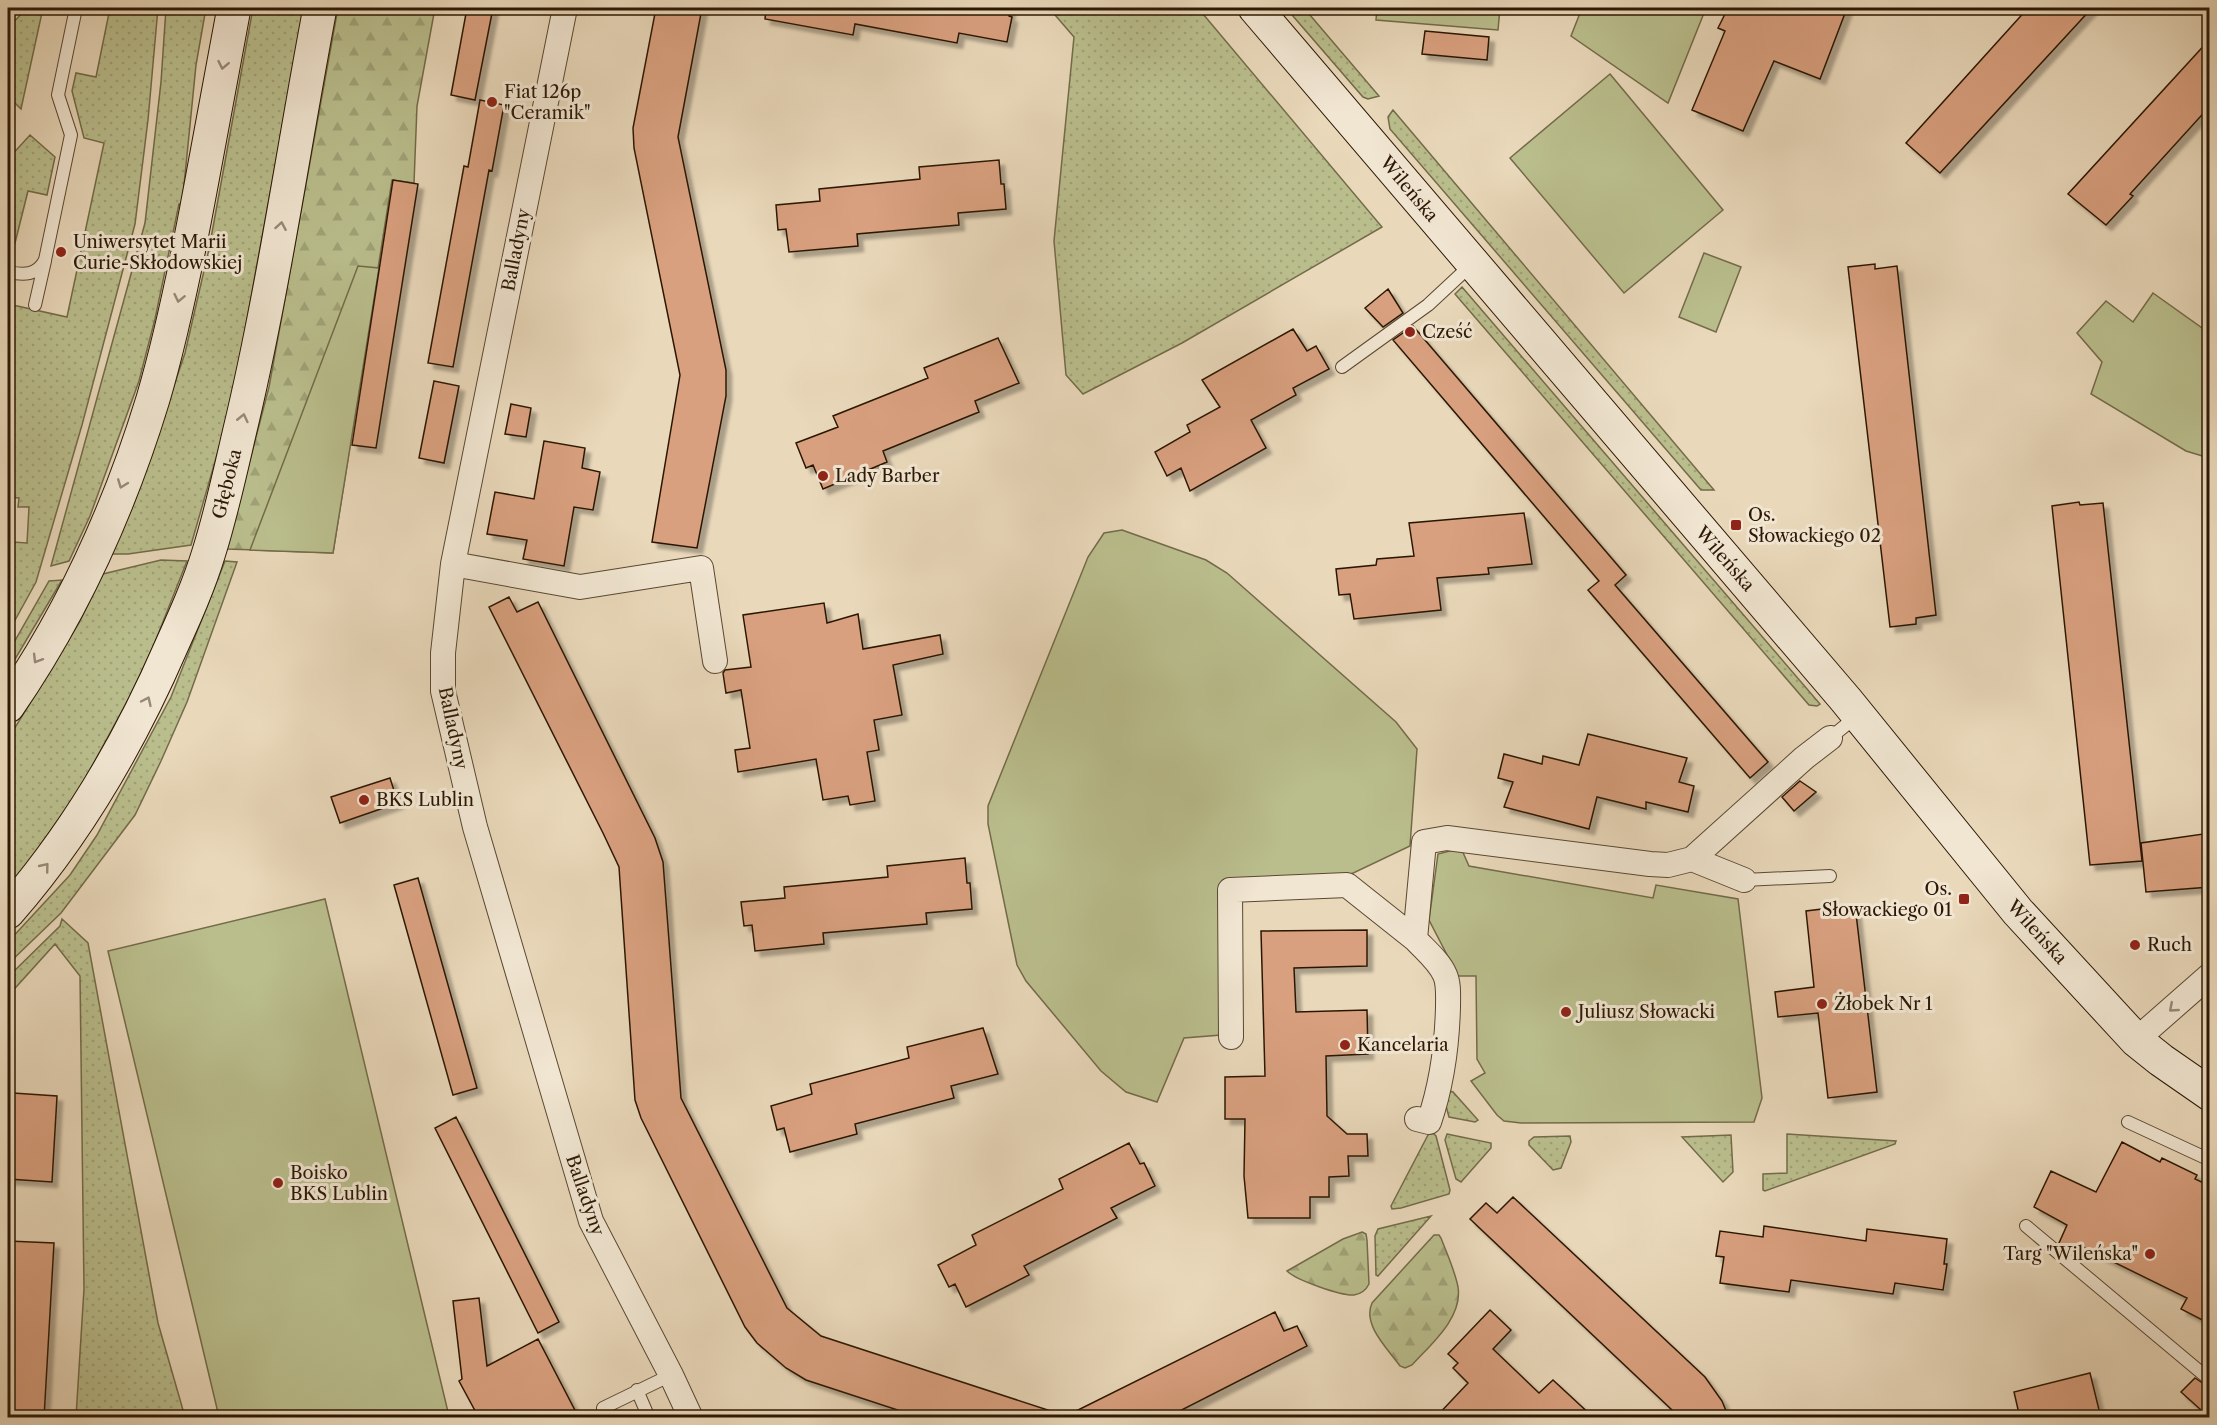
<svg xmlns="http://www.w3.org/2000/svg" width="2217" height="1425" viewBox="0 0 2217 1425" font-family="'Libre Caslon Text',serif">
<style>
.grass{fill:url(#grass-dots);stroke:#736b49;stroke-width:1.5}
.forest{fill:url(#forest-firs);stroke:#736b49;stroke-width:1.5}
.park{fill:#babe8d;stroke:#736b49;stroke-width:1.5}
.building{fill:#d9a07f;stroke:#2c1805;stroke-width:1.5;filter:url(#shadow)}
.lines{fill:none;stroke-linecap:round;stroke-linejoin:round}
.lane-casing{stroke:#5b4832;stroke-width:14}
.street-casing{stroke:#5b4832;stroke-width:26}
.secondary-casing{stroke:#2c1805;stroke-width:35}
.lane{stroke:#f1e6d2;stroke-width:12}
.street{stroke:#f1e6d2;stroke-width:24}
.secondary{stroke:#f1e6d2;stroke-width:33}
.oneway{stroke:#988976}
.poi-dot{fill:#8f2418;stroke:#f1e6d2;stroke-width:2}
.labels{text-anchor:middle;stroke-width:6;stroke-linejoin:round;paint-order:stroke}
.poi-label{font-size:18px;fill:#2c1805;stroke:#f1e6d2;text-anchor:start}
.street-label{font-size:18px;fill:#2c1805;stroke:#f1e6d2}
</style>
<defs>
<pattern id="grass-dots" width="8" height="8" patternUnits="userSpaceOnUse" patternTransform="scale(1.5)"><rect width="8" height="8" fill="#babe8d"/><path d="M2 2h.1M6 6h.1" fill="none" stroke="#a0a378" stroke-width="1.8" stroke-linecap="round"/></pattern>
<pattern id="forest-firs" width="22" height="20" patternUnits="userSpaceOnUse" patternTransform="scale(1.5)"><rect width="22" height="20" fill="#babe8d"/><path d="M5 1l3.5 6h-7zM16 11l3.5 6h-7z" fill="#a0a378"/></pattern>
<filter id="shadow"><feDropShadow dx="5.5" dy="5.5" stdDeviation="1.5" flood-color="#0004"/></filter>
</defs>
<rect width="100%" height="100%" fill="#e9d8ba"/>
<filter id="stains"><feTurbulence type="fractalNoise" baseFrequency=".00333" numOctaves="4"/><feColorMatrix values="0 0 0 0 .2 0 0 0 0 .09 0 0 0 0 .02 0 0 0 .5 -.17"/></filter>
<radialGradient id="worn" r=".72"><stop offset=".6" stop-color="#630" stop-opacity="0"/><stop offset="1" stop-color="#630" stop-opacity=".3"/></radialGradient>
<path class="grass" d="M27,8H43L21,109L8,96V28Z
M110,8H158L148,120L135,224L82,425L36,582L8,633V551H13V542L27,543L29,507H18L19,498L8,497V304L67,317L104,143L84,138L72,91L76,73L96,77Z
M166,8H206L196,65L182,205L179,204L155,319L139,381L90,516L69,561L51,566L145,223L161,82Z
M253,8H304L231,406L191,545L128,554H112L136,498L185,353L209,249Z
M1049,8H1198L1382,227L1182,343L1083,394L1066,375L1054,241L1074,37Z
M1286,8H1304L1379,96L1368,99L1363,97Z
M1393,110L1714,490H1701L1390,129L1388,117Z
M30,135L55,157L47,195L28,191L15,243L8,241V159Z
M1462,287L1820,704L1817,706L1809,705L1455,294Z
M161,560L187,561L153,647L129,698L78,792L22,871L8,888V739L79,623L103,574Z
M225,561L237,562L187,702L161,761L135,815L61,913L8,964V942L70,875L97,835L171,697Z
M62,580L8,671V653L49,581Z
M62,919L88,943L158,1323L185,1417H76L84,1289L80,976L55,944L8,996V977L60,926Z
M1450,1091L1453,1092L1478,1120L1475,1122L1449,1117L1446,1106Z
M1432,1132L1436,1136L1450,1190L1449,1194L1401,1208L1392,1209L1391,1206L1428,1135Z
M1447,1134L1491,1143V1148L1461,1182L1456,1179L1445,1140Z
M1787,1134L1896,1141L1895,1144L1765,1191L1763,1190V1174L1787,1173Z
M1731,1135L1733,1172L1723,1182L1682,1137Z
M1570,1136L1571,1142L1561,1168L1553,1170L1529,1145V1141L1534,1137Z
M1431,1216L1378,1276L1376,1275L1375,1236L1378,1229Z"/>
<path class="forest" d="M338,8H435L417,106L414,183L392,180L333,553L227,549L269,387Z
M1362,1232L1366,1234L1367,1240L1369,1284C1366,1290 1361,1294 1354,1295C1341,1296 1296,1280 1287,1271L1343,1239Z
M1434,1235H1439L1441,1238C1447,1254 1455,1271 1458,1287C1463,1318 1430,1345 1412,1365L1405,1368L1400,1366C1388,1349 1362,1325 1372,1303Z"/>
<path class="park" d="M1377,8H1500L1498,30L1376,20Z
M1582,8H1706L1668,103L1571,36Z
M1610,74L1723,210L1624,293L1510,158Z
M1704,253L1741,267L1716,332L1679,317Z
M358,266L379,268L333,553L250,550Z
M2153,293L2209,333V458L2186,451L2091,394L2102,362L2077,333L2106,301L2133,322Z
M1122,530L1206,560L1227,573L1396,722L1417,749L1410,846L1347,876L1334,875L1223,880L1221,1035L1184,1038L1157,1102L1126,1092L1101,1071L1026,981L1017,965L988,824V806L1088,557L1104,533Z
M1461,848L1469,866L1653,898L1656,885L1738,899L1762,1098L1754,1122L1521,1123L1504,1121L1497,1115L1471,1081L1485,1073L1477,1059L1476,976H1458L1429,920L1438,854Z
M325,899L449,1416L441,1417H219L108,951Z"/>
<path class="building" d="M467,8H493L475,100L451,95Z
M656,8H702L678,137L726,370V396L697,548L652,542L680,375L634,148L633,128Z
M766,8H1010L1009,16L1012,17L1007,42L959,33L957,43L855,24L853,35L765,19Z
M1728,8H1847L1820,79L1774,61L1743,131L1692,110L1725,31L1718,28Z
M2028,8H2092L1940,173L1906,143Z
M1425,31L1489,37L1487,60L1422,54Z
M2210,39V106L2130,194L2133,196L2106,225L2068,194Z
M480,100L504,105L492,171L489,170L453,367L428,363L464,166L468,167Z
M999,160L1001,184H1004L1006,209L958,213L959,225L857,234L858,246L789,252L786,229L778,230L776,205L820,201L819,189L920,179L919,167Z
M393,180L418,184L376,448L352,445Z
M1875,264V269L1897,266L1936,615L1916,618V624L1890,627L1848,267Z
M1388,289L1403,313L1383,327L1365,308Z
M1413,326L1626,575L1615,585L1768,762L1750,778L1588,590L1599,581L1393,340Z
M1293,329L1307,351L1316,346L1329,369L1293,388L1296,395L1251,420L1266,448L1190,491L1181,468L1167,476L1155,452L1190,432L1187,425L1220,407L1202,380Z
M998,338L1019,383L975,401L979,412L883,451L887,462L823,489L813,465L806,468L796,443L838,427L833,416L928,378L924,368Z
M434,381L459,386L444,463L419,458Z
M511,404L531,408L526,437L505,434Z
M544,441L585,448L582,468L600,472L593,510L574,507L564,566L523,559L527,540L487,534L495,492L534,499Z
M2079,502L2080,505L2103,503L2142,861L2090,865L2052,506Z
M1524,513L1532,564L1488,568L1489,574L1437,578L1441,610L1354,619L1350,594L1339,595L1336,569L1376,565L1377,559L1414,556L1409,523Z
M509,597L517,612L538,602L655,838L663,862L681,1098L787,1308L821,1336L1057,1413L1056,1418H922L806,1380L786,1368L757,1343L745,1327L641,1118L635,1100L619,867L603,833L489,607Z
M824,603L827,623L858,614L863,649L940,635L943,654L893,665L902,715L874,720L879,750L867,752L875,801L850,805L848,796L823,800L816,759L738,772L735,750L750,748L741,690L726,693L723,673L725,670L751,667L743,615Z
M1588,734L1687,758L1679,782L1694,786L1688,812L1646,802V809L1597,797L1589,829L1504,807L1513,782L1498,778L1504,754L1542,764L1543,756L1579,765Z
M390,778L398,803L340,823L331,797Z
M1800,781L1816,792L1794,811L1782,797Z
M2210,833V887L2146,892L2141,843Z
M965,858L967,883H970L972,909L926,913L927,924L823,933L824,944L755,951L752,925L744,926L741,902L785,898L784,887L888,877L887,866Z
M418,878L477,1088L453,1095L394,885Z
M1855,905L1877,1092L1828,1098L1818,1013L1778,1017L1775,992L1814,987L1806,911Z
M1367,930V966L1294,968L1296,1012L1367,1010L1368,1054L1326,1056L1327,1116L1347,1134H1367L1368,1156H1348L1349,1176L1329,1177V1197H1310V1218H1248L1244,1176L1245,1119H1225V1077L1265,1076L1261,931Z
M983,1028L998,1074L951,1086L954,1098L855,1124L857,1134L790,1152L784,1128L777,1130L771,1106L812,1094L810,1084L909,1058L907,1047Z
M13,1093L57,1096L52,1182L8,1179Z
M456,1117L559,1322L538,1333L435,1128Z
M2122,1142L2160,1162L2162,1158L2197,1175L2195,1179L2210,1186V1324L2181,1309L2187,1298L2081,1246L2078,1252L2059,1243L2067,1225L2034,1207L2051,1171L2096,1192Z
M1129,1143L1140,1164L1144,1163L1155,1186L1111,1208L1117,1218L1024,1266L1029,1275L966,1307L955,1284L949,1287L938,1265L976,1245L972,1235L1063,1189L1059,1179Z
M1513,1197L1705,1377L1722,1401L1729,1418H1678L1672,1410L1470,1219L1486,1203L1497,1213Z
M1764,1226L1866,1241L1867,1229L1947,1239L1944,1264H1947L1943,1290L1895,1283L1893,1294L1791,1280L1789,1292L1720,1283L1724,1257L1716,1256L1720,1231L1763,1237Z
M8,1241L54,1243L44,1418H8Z
M479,1298L487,1366L538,1339L579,1418H479L459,1381L462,1379L453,1301Z
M1490,1310L1511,1330L1493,1349L1539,1393L1553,1380L1594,1418H1435L1468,1383L1453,1368L1458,1363L1448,1354Z
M1275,1312L1284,1331L1297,1326L1307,1346L1166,1418H1062Z
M2090,1373L2101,1418H2020L2014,1392Z
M2195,1378L2210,1388V1418L2181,1392Z"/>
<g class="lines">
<defs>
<path id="lane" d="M8,272C23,275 37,276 45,260L71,135L58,95L76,8
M35,305L45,261
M1342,367L1428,305L1471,265
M1830,738L1857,716
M1744,880L1830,876
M2128,1122L2210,1160
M2026,1226L2210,1380
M637,1390L649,1418
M603,1408L671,1375"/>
<path id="street" d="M565,8L453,564L443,653V691L475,827L591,1221L671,1375L691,1418
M453,564L580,587L701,568L715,661
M1692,859L1744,880
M1231,1037L1230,890L1347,885L1415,939
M2136,1040L2210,975
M1417,1119L1429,1122C1442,1084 1447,1047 1448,1007C1448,996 1449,984 1445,975C1439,961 1425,950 1415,939L1424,842L1447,838L1650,864L1668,865L1692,859L1804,758L1830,738"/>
<path id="secondary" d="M1255,8L1846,700L2018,912L2136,1040L2161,1060L2210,1094
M8,706C72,613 120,507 153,399C173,331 187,261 200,191C211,130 223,69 234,8
M8,912C77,833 129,744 171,647C185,616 199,585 209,552C221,514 230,473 239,434C273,293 293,150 320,8"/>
</defs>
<use href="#lane" class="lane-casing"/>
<use href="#street" class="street-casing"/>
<use href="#secondary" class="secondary-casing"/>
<use href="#lane" class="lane"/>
<use href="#street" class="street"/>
<use href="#secondary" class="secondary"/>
</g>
<defs><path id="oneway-chevron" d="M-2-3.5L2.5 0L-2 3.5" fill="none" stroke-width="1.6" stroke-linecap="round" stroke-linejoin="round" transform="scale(1.5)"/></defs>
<g class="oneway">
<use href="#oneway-chevron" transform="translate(223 65) rotate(101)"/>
<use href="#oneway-chevron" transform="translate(281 226) rotate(-80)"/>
<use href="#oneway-chevron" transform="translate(179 298) rotate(102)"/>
<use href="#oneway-chevron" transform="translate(243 418) rotate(-77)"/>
<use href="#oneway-chevron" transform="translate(122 484) rotate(111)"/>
<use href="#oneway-chevron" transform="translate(37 659) rotate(121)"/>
<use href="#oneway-chevron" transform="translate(147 701) rotate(-65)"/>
<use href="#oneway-chevron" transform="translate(45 867) rotate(-51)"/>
<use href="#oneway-chevron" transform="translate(2173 1008) rotate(139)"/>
</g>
<g class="poi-dot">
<circle cx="492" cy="102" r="6"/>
<circle cx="61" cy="252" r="6"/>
<circle cx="1410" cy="332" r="6"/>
<circle cx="823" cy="476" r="6"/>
<rect x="1730" y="519" width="12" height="12" rx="3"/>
<circle cx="364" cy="800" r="6"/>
<rect x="1958" y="893" width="12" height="12" rx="3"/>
<circle cx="2135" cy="945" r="6"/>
<circle cx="1822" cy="1004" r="6"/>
<circle cx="1566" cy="1012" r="6"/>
<circle cx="1345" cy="1045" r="6"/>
<circle cx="278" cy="1183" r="6"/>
<circle cx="2150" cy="1254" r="6"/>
</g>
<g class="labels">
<g class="poi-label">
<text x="504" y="98">Fiat 126p<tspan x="504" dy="21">"Ceramik"</tspan></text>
<text x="73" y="248">Uniwersytet Marii<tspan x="73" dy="21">Curie-Skłodowskiej</tspan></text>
<text x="1422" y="338">Cześć</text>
<text x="835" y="482">Lady Barber</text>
<text x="1748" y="521">Os.<tspan x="1748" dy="21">Słowackiego 02</tspan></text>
<text x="376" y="806">BKS Lublin</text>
<text x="1952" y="895" text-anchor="end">Os.<tspan x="1952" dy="21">Słowackiego 01</tspan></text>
<text x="2147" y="951">Ruch</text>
<text x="1834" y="1010">Żłobek Nr 1</text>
<text x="1578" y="1018">Juliusz Słowacki</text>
<text x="1357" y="1051">Kancelaria</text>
<text x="290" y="1179">Boisko<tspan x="290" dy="21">BKS Lublin</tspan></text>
<text x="2138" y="1260" text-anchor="end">Targ "Wileńska"</text>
</g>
<g class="street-label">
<text transform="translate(1409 189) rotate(50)" y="6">Wileńska</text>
<text transform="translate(516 250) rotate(-79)" y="6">Balladyny</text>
<text transform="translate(227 484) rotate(-76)" y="6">Głęboka</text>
<text transform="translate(1725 559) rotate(49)" y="6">Wileńska</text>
<text transform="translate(453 728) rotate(78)" y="6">Balladyny</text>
<text transform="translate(2037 932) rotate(48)" y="6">Wileńska</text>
<text transform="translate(585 1195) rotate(71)" y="6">Balladyny</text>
</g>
</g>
<rect width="2217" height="1425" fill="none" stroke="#e9d8ba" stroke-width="30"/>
<rect x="9" y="9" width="2199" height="1407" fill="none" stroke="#2c1805" stroke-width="3"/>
<rect x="15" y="15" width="2187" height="1395" fill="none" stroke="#2c1805" stroke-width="1.5"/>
<rect width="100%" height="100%" filter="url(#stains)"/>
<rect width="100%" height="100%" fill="url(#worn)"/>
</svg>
